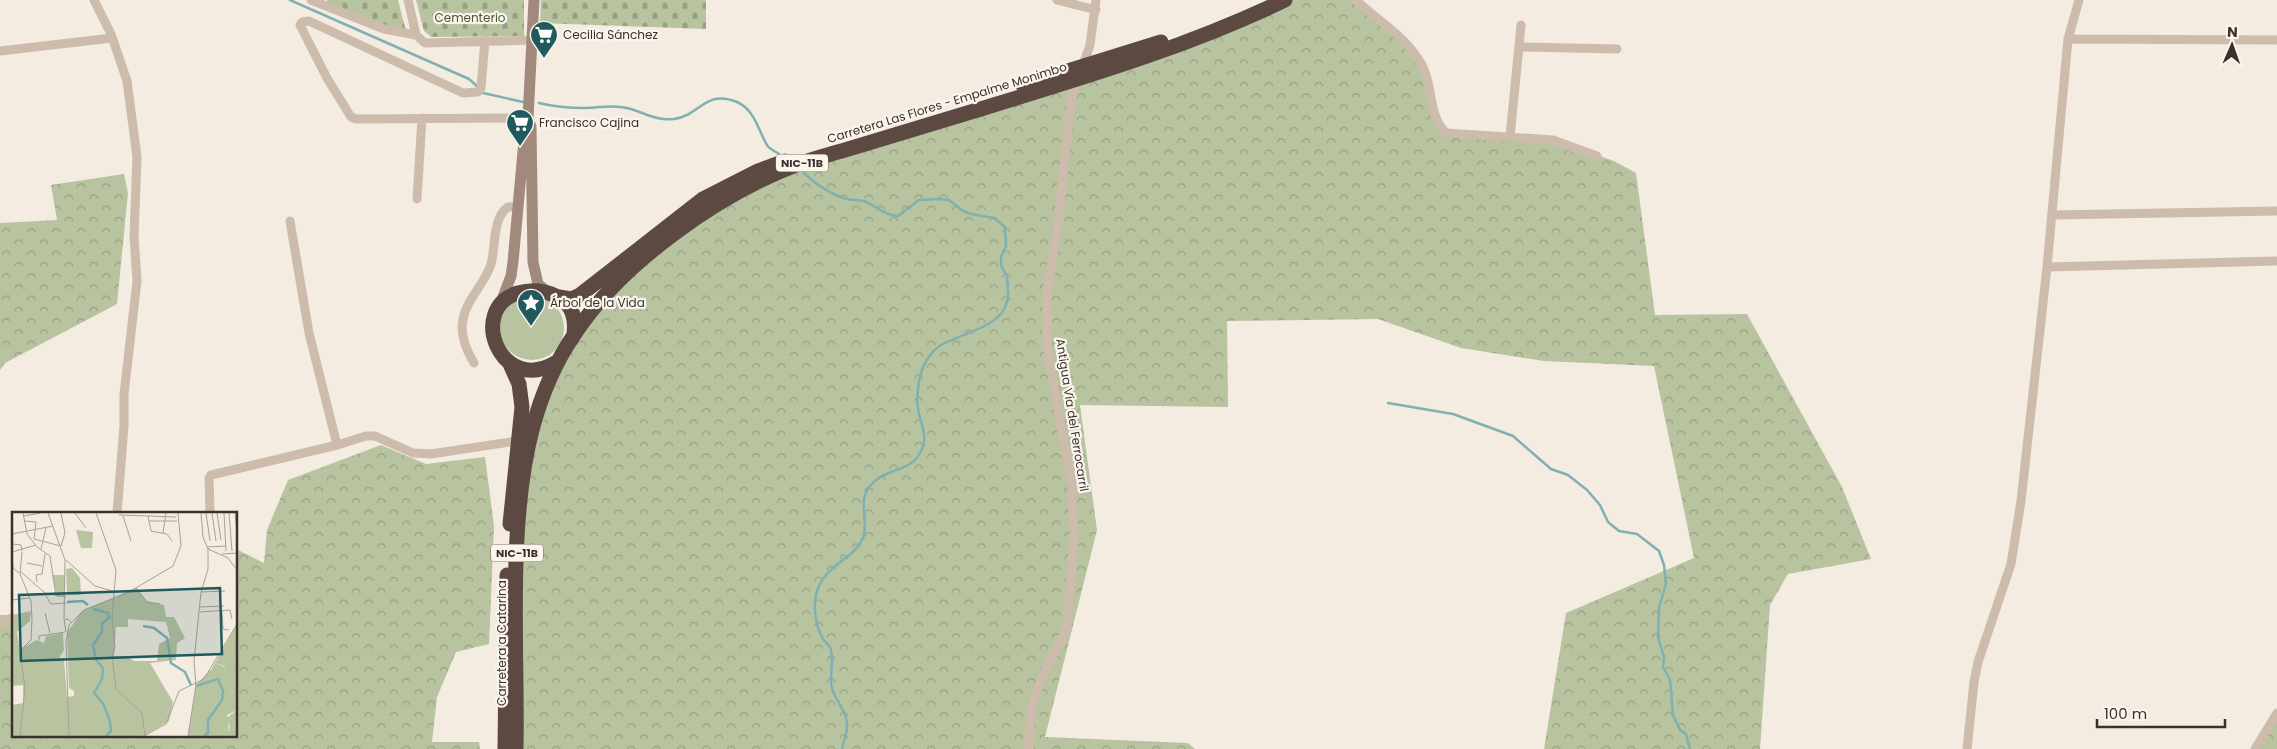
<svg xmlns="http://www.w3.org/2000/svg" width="2277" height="749" viewBox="0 0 2277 749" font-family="Poppins,sans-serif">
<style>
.grass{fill:#b8c4a0}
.forest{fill:url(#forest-crowns)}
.cemetery{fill:url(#cemetery-stones)}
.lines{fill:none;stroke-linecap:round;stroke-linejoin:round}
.stream{stroke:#7fb0b2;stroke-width:2.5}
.street{stroke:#cdbbac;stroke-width:9}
.secondary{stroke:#a18a7d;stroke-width:11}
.highway{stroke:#5c4a42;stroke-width:15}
.labels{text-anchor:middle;stroke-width:4.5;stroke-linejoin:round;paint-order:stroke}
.shield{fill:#fbf5ee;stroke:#756b66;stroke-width:1}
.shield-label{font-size:11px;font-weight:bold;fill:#3b302b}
.park-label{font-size:12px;fill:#4a5a2e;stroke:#fbf5ee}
.poi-label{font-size:12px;fill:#3b302b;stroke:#fbf5ee;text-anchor:start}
.street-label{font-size:12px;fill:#3b302b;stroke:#fbf5ee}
.inset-river{fill:none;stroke:#7fb0b2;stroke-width:2.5}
.inset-road{fill:none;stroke:#aaa098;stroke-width:1}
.view{fill:#1f5a5e;fill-opacity:0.15;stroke:#1f5a5e;stroke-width:2.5}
.inset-edge{fill:none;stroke:#3b302b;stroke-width:2.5}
</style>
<defs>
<pattern id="forest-crowns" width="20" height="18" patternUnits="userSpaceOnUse" patternTransform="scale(1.25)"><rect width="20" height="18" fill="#b8c4a0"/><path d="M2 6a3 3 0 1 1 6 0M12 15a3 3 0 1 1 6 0" fill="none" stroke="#97a083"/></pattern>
<pattern id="cemetery-stones" width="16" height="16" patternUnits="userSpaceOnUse" patternTransform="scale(1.25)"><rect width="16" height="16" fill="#b8c4a0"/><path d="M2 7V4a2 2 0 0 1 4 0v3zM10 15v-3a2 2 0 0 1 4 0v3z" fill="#97a083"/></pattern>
</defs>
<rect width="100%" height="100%" fill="#f4ebe1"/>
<path class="grass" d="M500 328a32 32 0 1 1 64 0a32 32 0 1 1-64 0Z"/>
<path class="forest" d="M1285,0H1356L1406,41L1423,67L1446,133L1553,140L1614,161L1636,173L1655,315L1747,314L1842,487L1871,559L1788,574L1770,605L1760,749H1544L1566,613L1694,558L1654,366L1544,361L1461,348L1378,319L1227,321L1228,407L1080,405L1097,530L1045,737L1188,743L1195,749H515L527,453L574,334L665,241L795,165L1129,63Z
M124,174L128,193L117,304L5,363L0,370V223L57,220L51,185Z
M381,445L426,464L485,457L494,526L489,644L456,652L437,697L432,742H479L480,749H0V615H14V735H236V549L264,563L267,530L288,480Z
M2277,713V749H2255Z"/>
<path class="cemetery" d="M327,0H398L406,31L328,8Z
M416,0H524V36L431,37L424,31Z
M541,0H706V29L540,23Z"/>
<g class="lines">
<path class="stream" d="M290,0L469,79L478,87
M483,93L523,102
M539,103C555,107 569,108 585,108C599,108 612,104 627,108C644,112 655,121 674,119C701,115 705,89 737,102C755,110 758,130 767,145C769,149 775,151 779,154
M801,170C814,183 829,194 847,199C853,201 861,199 866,202C878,207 884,215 898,216L919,200L939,199L949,200L963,211L971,214L994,218L1005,227L1006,246L1001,257V266C1007,274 1008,280 1008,291C1010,326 967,331 943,344C933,349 924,362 921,373C918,385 916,402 919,414C922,426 928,439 921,451C911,472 889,468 875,481C854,499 870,518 863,538C854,560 823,564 816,595C813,608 816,628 823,639C826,643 831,646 831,651C834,663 829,677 832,689C836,701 848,713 847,727C847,734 843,742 842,749
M1388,403L1453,414L1513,436L1551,469L1568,475L1587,490L1600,505L1608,522L1619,531L1637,534L1659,551L1664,565L1666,584L1659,608L1658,638L1664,656L1663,667L1670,680L1673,715L1680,730L1686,734L1690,749"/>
<path class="street" d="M94,0L111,34L127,81L137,157L134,236L137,281L124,394V426L117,513
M311,0L384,29L416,35
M408,0L416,35L425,43L533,40
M1057,0L1096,10
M1356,0C1380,23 1405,35 1422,65C1434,87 1427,114 1446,133L1553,140L1597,156
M2068,39L2277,40
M485,40L481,88L478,92L463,93L309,21L302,22L300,25L327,78L351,117L356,119L528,118
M1519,47L1617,49
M0,51L112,38
M1510,137L1521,25
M417,199L422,118
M2052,215L2277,211
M290,221L309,333L337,445
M2047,267L2277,261
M474,363C466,350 460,334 463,319C467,298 485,284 491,264C496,247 492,218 508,207H518
M210,513L209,478L211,475L337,445L366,436H375L413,453L431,454L517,441
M0,623L14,617
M1029,749L1031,707L1046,668L1067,629L1074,539L1072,486L1047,347V293L1058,224L1071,99L1090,45L1096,0
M1967,749L1974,682L1978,662L2011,564L2021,501L2047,267L2068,39L2079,0
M2255,749L2277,713"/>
<path class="secondary" d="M531,126L533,262L538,284L548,292
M500,305L511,276L513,262L525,130L528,118L534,0"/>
<path class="highway" d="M1023,85L1161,42
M559,297L571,299L580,295L703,199L758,171L785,161
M557,362C500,397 467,308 518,293C532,289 543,290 556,296C572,303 576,317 574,334
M510,524L522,407L519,384L510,364
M505,749L507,575
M516,749C518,649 507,527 532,430C541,396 554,364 574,335C620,264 717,195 796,165C815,158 835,153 855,147C898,134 941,121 984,108C1088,76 1187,47 1285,0"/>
</g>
<defs>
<symbol id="supermarket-pin" viewBox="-11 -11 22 30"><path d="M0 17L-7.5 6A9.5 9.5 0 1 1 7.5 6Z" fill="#1f5a5e" stroke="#fbf5ee"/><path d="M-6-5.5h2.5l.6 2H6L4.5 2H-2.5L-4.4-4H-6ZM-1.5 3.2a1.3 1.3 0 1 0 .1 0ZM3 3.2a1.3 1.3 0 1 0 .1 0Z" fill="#fff"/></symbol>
<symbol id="sight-pin" viewBox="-11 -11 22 30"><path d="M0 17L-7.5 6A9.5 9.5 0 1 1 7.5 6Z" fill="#1f5a5e" stroke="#fbf5ee"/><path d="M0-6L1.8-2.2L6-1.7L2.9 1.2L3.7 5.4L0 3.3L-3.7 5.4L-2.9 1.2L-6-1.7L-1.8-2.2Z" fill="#fff"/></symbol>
</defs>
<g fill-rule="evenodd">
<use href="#supermarket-pin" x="528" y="19" width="32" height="43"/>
<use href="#supermarket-pin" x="504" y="107" width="32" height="43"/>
<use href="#sight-pin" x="515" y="287" width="32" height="43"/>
</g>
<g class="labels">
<g class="shield">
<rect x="776" y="154.5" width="52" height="17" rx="4"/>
<rect x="491" y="544.5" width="52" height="17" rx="4"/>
</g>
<g class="shield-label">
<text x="802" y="167">NIC-11B</text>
<text x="517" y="557">NIC-11B</text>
</g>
<g class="park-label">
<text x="470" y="22">Cementerio</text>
</g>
<g class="poi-label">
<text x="563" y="39">Cecilia Sánchez</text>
<text x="539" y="127">Francisco Cajina</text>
<text x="550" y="307">Árbol de la Vida</text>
</g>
<g class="street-label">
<text transform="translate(947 103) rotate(-17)" y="4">Carretera Las Flores - Empalme Monimbo</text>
<text transform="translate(1072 415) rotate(81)" y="4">Antigua Vía del Ferrocarril</text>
<text transform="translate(502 643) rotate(-90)" y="4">Carretera a Catarina</text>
</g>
</g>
<g transform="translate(12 512)">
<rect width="225" height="225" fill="#f4ebe1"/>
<path d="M64,18L81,20L80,36H69ZM203,151L213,155L218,180L225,182V198L215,203L217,219L209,216L206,203L209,195L204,191L207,166L199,158Z" fill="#b8c4a0"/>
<path d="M124,76L134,89L152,93L154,105H162L173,126L165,131L164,148L138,151L161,190L157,209L132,224H0V193L11,191V173L0,174V103L19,99L18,109L5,120L8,137L25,128L32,131L34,124L51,121L52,138L47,146L52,147L55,185L62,184V179L57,176L55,121L70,99ZM116,107L154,110L158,126L147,132L145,149H122L114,144H102L104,115H116ZM225,112V182L218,180L213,163L210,161L213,154L203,151ZM198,158L207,160V166L212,171L204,190L209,191L213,200L206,203L211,211L209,216L217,219L218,214L213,207L225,198V224H176L184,173Z" fill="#b8c4a0" fill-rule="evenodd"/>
<path d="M60,56L68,66L69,83H55L54,57ZM40,63H53V84L45,85Z" fill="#b8c4a0"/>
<path class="inset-river" d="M55,90L71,89L76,93M81,97L96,101L97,106L90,111V120L81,133L84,148L91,156L90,167L82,181L92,193L98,210L99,219L94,224M131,114L142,116L155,126L159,151L173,160L179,173M184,174L206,167L211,179L210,188L196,208V221L192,224"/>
<path class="inset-road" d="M11,1L15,22L25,35L38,44L44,84M36,1L53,48L52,107M63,1L74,16M84,1L104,58L100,105L103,135L100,145L104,177L130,201L133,224M189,1L191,25L196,37L216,46L225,58M194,1L198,29M200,1L204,29M205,1L209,28M212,1L214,39M217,1L220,39M223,1L225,20M107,3L164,5M12,4L28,1M111,4L119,29M136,4L139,19L155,22L160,29M12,9L24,10L22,27M137,9H165M151,21L154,1M0,22L41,14M22,27L49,34L53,21L49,1M0,32L9,33L10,39M195,35L214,34M29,37L34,16M0,40L24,33M0,40L1,56L7,61M210,42L225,41M54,48L83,74L104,80M15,51L30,54M8,59L33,81L54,85M225,68V85M25,70L24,63L30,62L33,42M124,76L135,90L148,92M189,80L213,79M34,84L39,92L54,91M0,88L17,86M188,95L212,94M210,99L211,117L217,118M188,100L218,98L220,107M33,101L38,121M54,120L52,108L56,107L59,110M27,128V124L53,120M8,224L13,176L8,139L19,128L20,107L19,89L8,62L10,40M57,224L54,129L57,113L72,98L117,80L161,54L169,34L166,1M132,224L154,212L167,179L192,167L225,112M176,224L184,173L182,149L189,80L196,57V36"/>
<path class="view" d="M208,76L210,142L9,149L7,83Z"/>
<rect width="225" height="225" class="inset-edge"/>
</g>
<g transform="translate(2232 45) rotate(2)" stroke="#fbf5ee" stroke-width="4" paint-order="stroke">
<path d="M0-4L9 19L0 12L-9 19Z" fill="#3b302b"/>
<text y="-8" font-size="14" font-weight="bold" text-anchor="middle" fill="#3b302b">N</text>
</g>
<path d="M2097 719v8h128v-8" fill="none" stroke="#3b302b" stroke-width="2.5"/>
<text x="2104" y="719" font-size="15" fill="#3b302b" stroke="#fbf5ee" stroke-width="4" paint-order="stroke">100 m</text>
</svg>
